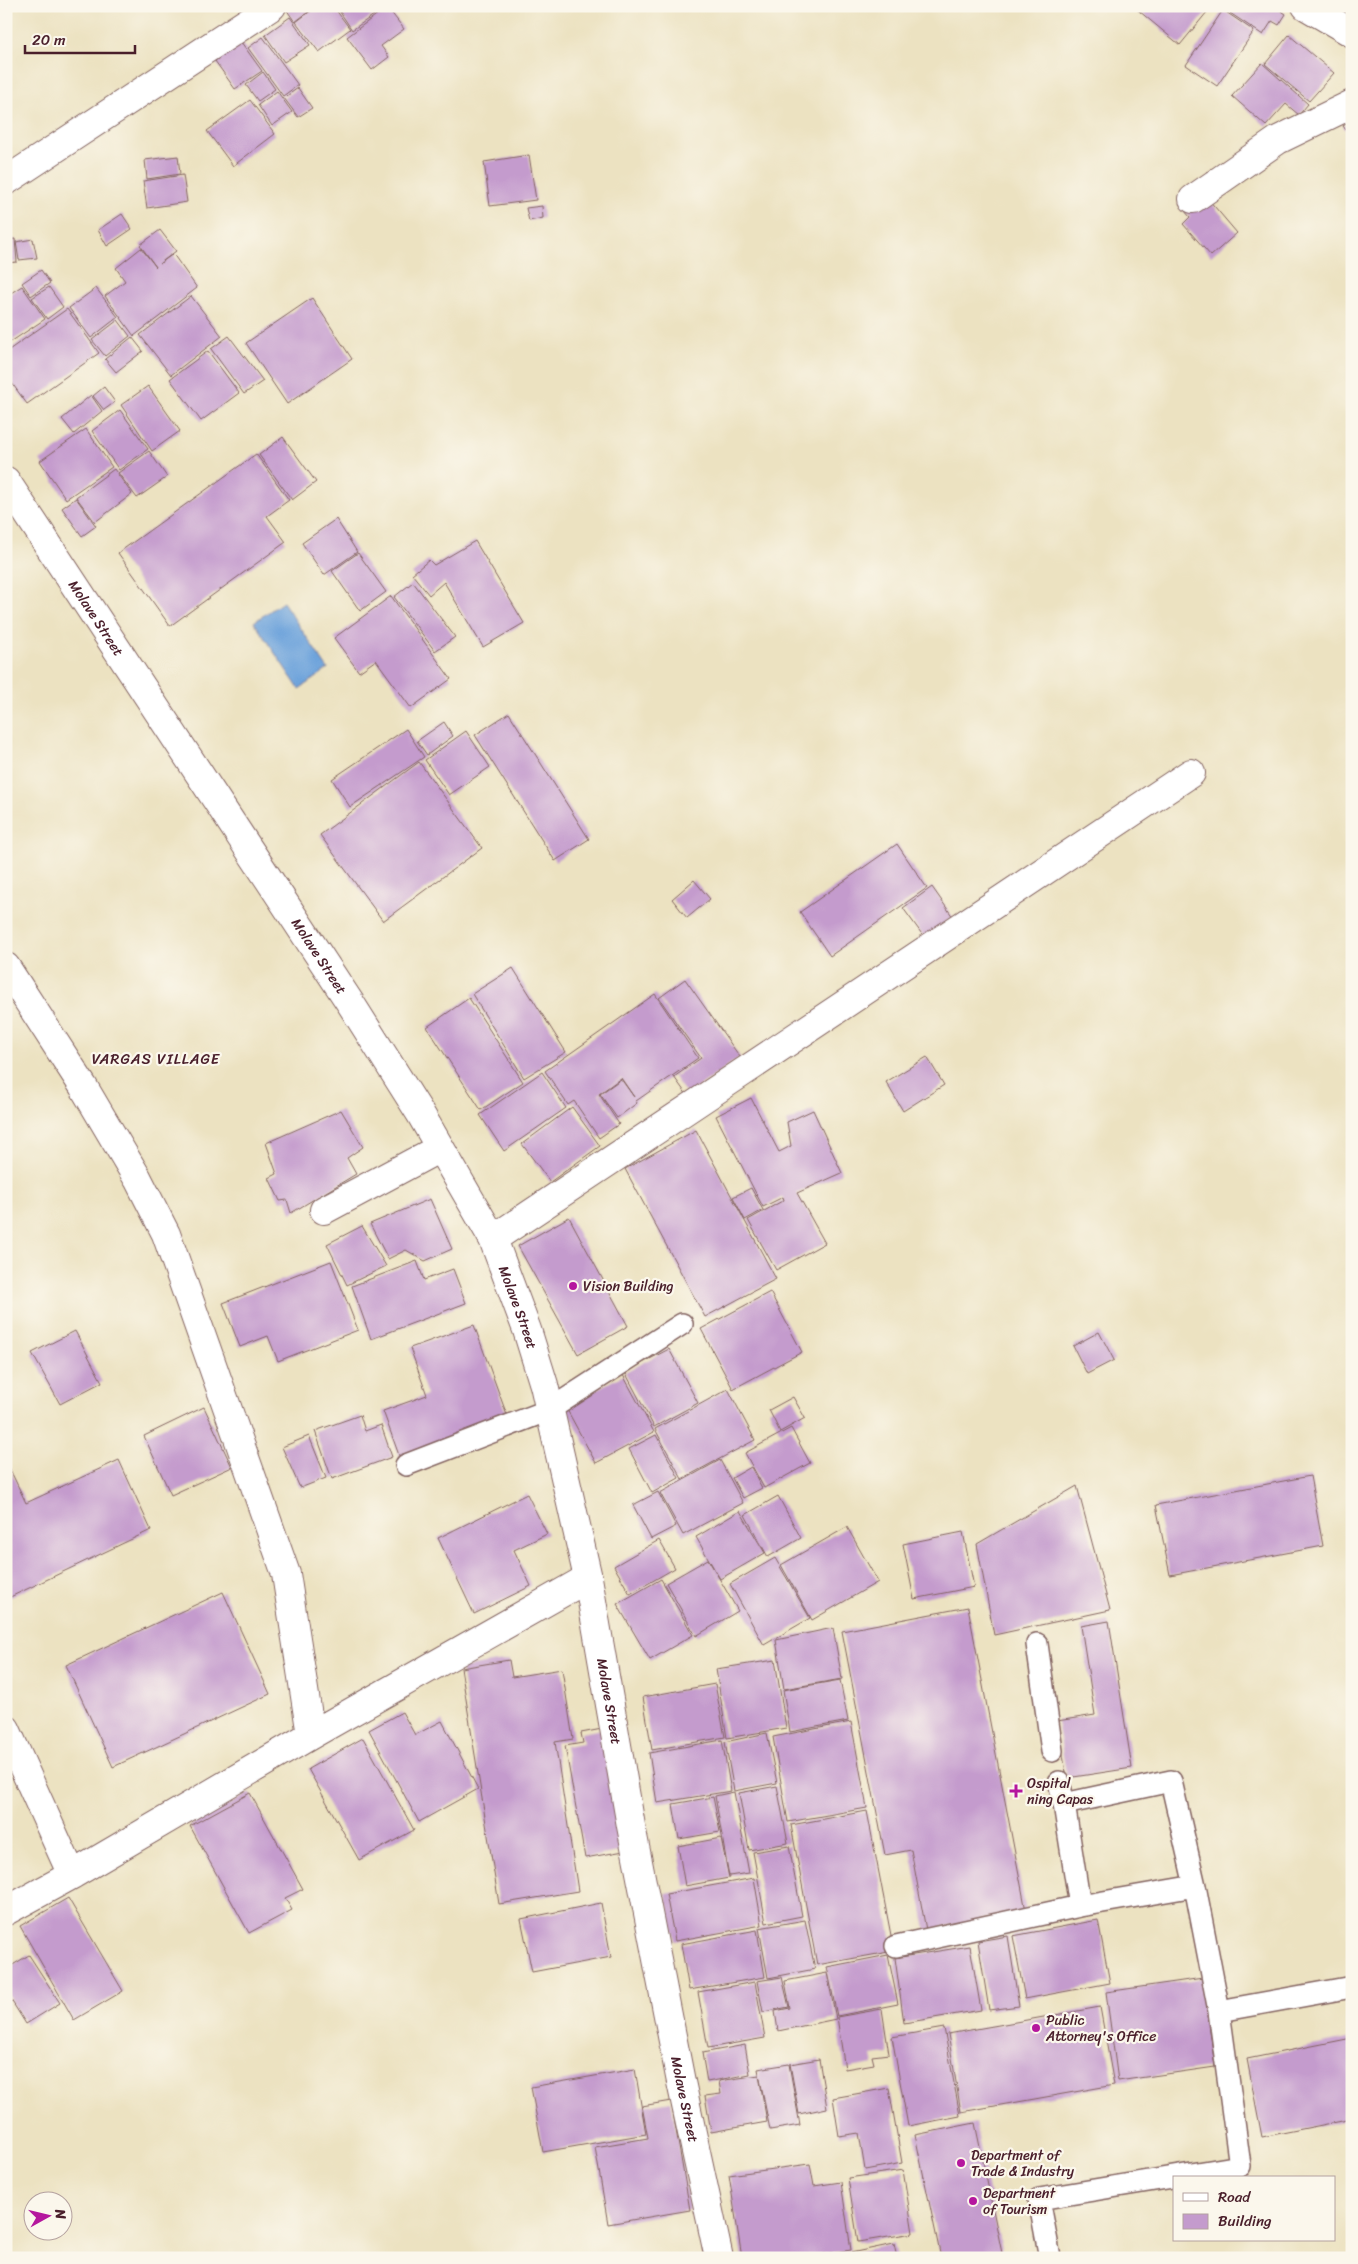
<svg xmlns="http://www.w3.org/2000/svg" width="1358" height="2264" viewBox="0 0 1358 2264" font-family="Sriracha,sans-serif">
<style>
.water{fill:#6da3db;stroke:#5c6183}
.building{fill:#c49bcd}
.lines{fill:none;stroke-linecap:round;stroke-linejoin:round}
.service-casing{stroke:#836360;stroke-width:24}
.minor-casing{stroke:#836360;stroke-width:30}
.tertiary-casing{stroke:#836360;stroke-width:30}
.service{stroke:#fff;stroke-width:21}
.minor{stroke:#fff;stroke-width:28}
.tertiary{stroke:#fff;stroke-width:28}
.poi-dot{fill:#b5179e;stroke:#fbf7ec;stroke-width:2}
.labels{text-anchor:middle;stroke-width:4.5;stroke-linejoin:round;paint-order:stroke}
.street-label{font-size:14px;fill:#4a1f2b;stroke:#fbf7ec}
.poi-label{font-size:14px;fill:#4a1f2b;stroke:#fbf7ec;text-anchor:start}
.neighbourhood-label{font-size:15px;letter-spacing:1px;fill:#4a1f2b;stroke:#fbf7ec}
</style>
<rect width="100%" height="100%" fill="#fbf7ec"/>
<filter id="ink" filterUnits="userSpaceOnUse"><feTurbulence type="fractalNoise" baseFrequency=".02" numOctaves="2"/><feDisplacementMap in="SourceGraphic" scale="10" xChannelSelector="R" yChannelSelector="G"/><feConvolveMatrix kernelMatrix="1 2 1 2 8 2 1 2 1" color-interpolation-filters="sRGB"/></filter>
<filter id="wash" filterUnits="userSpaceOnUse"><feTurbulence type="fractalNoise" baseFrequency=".0096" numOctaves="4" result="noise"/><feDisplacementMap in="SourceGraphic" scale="20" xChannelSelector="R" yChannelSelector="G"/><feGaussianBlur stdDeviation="1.12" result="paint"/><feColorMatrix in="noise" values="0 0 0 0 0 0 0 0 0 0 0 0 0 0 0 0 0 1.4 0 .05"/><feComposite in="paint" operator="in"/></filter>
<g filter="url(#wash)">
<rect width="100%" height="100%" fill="#ece2c1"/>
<path class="water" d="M283,602L328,669L299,689L254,622Z"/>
<g id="blocks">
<path class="building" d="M284,6H316L295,22Z
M317,6H333L350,29L319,52L296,22Z
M336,6H383L384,8L352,30Z
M1133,6H1212L1180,45Z
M1234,6H1274L1286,14L1279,25L1272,21L1263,35L1230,13Z
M387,7L404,29L381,46L389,57L372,70L347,37Z
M1223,10L1254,31L1217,86L1186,65Z
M290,17L310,45L284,62L265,35Z
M1289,35L1334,73L1309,101L1265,64Z
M263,37L298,85L283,96L248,48Z
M241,42L262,71L235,89L215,61Z
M1262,63L1308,104L1299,115L1286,104L1266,126L1232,96Z
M263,72L275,89L258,101L246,85Z
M298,88L312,108L298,117L284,98Z
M277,91L292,112L272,126L258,105Z
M250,100L275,134L233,166L207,131Z
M1352,120V138L1343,126Z
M529,155L536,200L490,206L484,162Z
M178,156L180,174L147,179L145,160Z
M183,175L187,202L147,208L143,181Z
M1203,193L1237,233L1211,256L1183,224L1190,217L1184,210Z
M542,206L543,218L529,221L526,208Z
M122,214L132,229L107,246L98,230Z
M160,230L176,251L159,264L173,254L197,288L134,336L105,296L125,281L116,268L141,248L156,267L140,245Z
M15,239L17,262L7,263L6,240Z
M33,239L37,258L19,260L16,242Z
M41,270L50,283L31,296L22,283Z
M22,286L45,319L6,345V296Z
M49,287L63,307L47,319L32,298Z
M96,288L118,317L91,338L69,308Z
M191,296L222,336L171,375L140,335Z
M312,298L352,359L287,404L246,343Z
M67,309L99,353L27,404L6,375V352Z
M118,320L130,336L105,356L92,340Z
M229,336L263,381L244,394L211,349Z
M132,337L143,351L116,372L105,359Z
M208,351L239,393L201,421L170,379Z
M148,386L180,431L152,451L121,405Z
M104,387L115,402L104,410L93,396Z
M91,395L102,411L74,434L62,419Z
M120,410L148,449L119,470L92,431Z
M86,429L112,467L66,499L40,461Z
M283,437L316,482L292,500L259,455Z
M149,451L167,477L137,498L118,473Z
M256,454L289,500L267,516L286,542L170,626L118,553Z
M114,469L132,494L95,522L76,497Z
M76,498L96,526L82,536L62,508Z
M336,519L357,552L324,575L302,543Z
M475,541L524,623L483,647L444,582L429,595L412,574L429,560L434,565Z
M358,553L386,592L360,611L332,571Z
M413,582L455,637L435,651L394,597Z
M391,596L451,679L411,708L376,660L359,672L334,638Z
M509,713L589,839L555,861L475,735Z
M444,722L453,736L427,755L417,741Z
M406,729L424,757L350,807L332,779Z
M466,731L490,767L449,795L425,760Z
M419,762L482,848L383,921L320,835Z
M897,844L927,888L830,956L800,912Z
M694,880L710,899L687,918L672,899Z
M932,887L953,917L924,937L903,908Z
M513,968L566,1052L524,1078L472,994Z
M685,979L740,1057L687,1095L674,1077L701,1058L659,998Z
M655,994L698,1058L636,1101L637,1103L617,1118L600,1094L621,1079L634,1097L621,1078L599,1094L619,1124L599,1138L574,1101L568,1105L545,1071Z
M469,998L523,1082L481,1110L427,1027Z
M927,1057L944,1085L903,1111L886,1082Z
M542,1072L566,1108L504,1151L480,1115Z
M751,1098L779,1152L791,1146L787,1122L813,1110L842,1173L797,1193L825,1243L776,1270L748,1220L784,1200L783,1197L763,1207L716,1116Z
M572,1107L600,1146L550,1182L522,1144Z
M341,1110L363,1147L347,1158L356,1174L291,1213L287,1200L280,1201L269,1178L277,1174L266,1143Z
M696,1130L776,1279L705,1317L625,1169Z
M751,1188L763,1210L745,1220L733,1197Z
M430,1199L452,1249L425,1261L406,1250L388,1259L370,1224Z
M569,1217L628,1326L578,1354L518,1246Z
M362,1226L386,1266L347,1285L327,1244Z
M331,1261L358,1330L278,1361L268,1336L240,1347L223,1303Z
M417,1261L424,1280L453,1269L466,1303L371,1339L352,1286Z
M770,1292L802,1352L733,1389L701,1329Z
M474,1325L508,1418L400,1458L383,1411L427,1395L410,1348Z
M75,1331L102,1382L60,1404L32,1353Z
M1099,1332L1114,1360L1087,1374L1073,1346Z
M669,1349L698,1403L654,1427L625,1372Z
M623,1375L654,1432L596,1463L565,1406Z
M728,1389L755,1440L682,1479L655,1429Z
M793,1397L805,1418L780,1432L769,1410Z
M204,1407L232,1467L171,1495L144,1436Z
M360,1415L365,1431L381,1425L392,1457L332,1479L315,1431Z
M791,1428L810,1463L764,1488L745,1453Z
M656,1435L679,1478L652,1493L629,1449Z
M309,1436L326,1478L300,1488L282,1447Z
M119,1460L151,1530L6,1599V1461L26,1503Z
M720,1460L743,1503L683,1535L660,1493Z
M751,1467L762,1488L743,1498L732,1478Z
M1310,1476L1323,1546L1170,1575L1156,1505Z
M1077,1486L1110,1610L994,1635L977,1544Z
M658,1492L676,1526L651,1539L633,1505Z
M527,1494L547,1534L514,1550L531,1586L474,1614L438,1538Z
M778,1496L801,1538L768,1557L745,1515Z
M740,1511L765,1553L720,1579L696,1537Z
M847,1527L878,1582L812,1620L781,1565Z
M963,1532L974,1587L914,1599L903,1544Z
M659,1540L675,1568L630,1594L614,1566Z
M775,1558L810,1618L764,1645L730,1584Z
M708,1559L738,1611L696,1636L666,1583Z
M661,1579L693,1635L650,1660L617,1604Z
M223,1592L270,1694L113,1767L66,1665Z
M968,1607L1026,1911L926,1930L911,1850L885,1855L842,1631Z
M1109,1621L1132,1768L1067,1778L1057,1721L1095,1715L1081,1626Z
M833,1628L842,1679L784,1689L776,1640Z
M509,1660L512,1677L562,1669L573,1739L555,1742L578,1891L499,1904L461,1668Z
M775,1660L786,1728L727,1738L716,1669Z
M840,1680L848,1721L790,1732L783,1690Z
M715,1684L725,1737L652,1750L643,1697Z
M402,1712L415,1735L442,1721L478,1789L419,1822L369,1730Z
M851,1722L867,1808L788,1822L773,1737Z
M602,1729L624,1851L585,1858L565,1746L583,1743L581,1733Z
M767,1733L777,1783L734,1791L725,1742Z
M363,1738L414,1830L359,1860L308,1769Z
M722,1740L731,1791L657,1803L649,1753Z
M777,1786L788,1843L749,1850L739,1793Z
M734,1792L749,1873L729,1876L715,1796Z
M250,1793L303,1889L285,1898L292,1910L249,1933L190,1826Z
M713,1797L720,1832L679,1839L673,1804Z
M867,1811L894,1951L817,1965L791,1825Z
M721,1838L729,1878L685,1886L678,1846Z
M789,1846L802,1916L766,1923L753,1852Z
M754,1878L762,1925L675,1941L666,1894Z
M68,1898L123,1991L74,2020L20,1926Z
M601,1903L611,1957L532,1972L521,1919Z
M805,1920L815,1969L768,1978L759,1928Z
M1098,1920L1110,1983L1025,1999L1013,1936Z
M757,1930L765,1977L689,1990L681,1944Z
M1008,1936L1019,2006L989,2010L978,1941Z
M970,1946L981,2010L904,2023L895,1958Z
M29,1955L60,2003L26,2024L6,1992V1969Z
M888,1955L898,2004L837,2016L827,1967Z
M827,1973L836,2019L778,2031L775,2011L790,2008L785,1981Z
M782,1977L789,2007L763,2012L757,1981Z
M1203,1978L1215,2067L1118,2081L1106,1992Z
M755,1982L765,2038L708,2048L698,1992Z
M1100,2007L1114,2085L961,2112L948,2034Z
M882,2009L889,2054L872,2056L874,2064L845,2069L837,2017Z
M944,2028L960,2116L908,2126L892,2037Z
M1352,2038V2119L1262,2137L1247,2059Z
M745,2045L750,2074L707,2082L702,2053Z
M819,2059L827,2108L799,2114L790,2064Z
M789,2064L800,2125L770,2130L758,2069Z
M635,2069L646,2134L543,2152L531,2087Z
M759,2075L767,2122L711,2132L705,2096L721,2094L719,2081Z
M889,2088L902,2163L865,2170L859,2133L839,2136L833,2098Z
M671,2101L690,2210L608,2224L595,2147L648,2138L642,2106Z
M975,2123L1003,2258H941L915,2135Z
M810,2164L814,2186L841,2182L851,2250L800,2258H742L729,2175Z
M903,2170L913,2233L858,2242L848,2178Z
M894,2244L897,2258H831V2257Z"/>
</g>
</g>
<g filter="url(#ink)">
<use href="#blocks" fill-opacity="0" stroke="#836360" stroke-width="1"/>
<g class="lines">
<defs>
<path id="service" d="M406,1465L549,1410L682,1324
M1037,1644L1052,1751
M1059,1782L1064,1804L1080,1906
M1195,1886L1219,2011
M896,1946L1080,1906L1195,1886L1171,1781L1064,1804
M1050,2258L1039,2199L1240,2166L1219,2011L1352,1987"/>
<path id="minor" d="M6,181L272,6
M1193,199L1278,140L1352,104
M6,967L83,1086L138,1179L166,1234L286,1574L311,1735
M324,1210L440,1148
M493,1239L1191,773
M6,1729L72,1875
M6,1911L72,1875L311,1735L588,1578"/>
<g id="tertiary">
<path d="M1306,6L1352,33"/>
<path id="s1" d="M6,481L351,1004L420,1113L493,1239L527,1330L544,1385L588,1578L631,1826L681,2082L719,2258"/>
</g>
</defs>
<use href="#service" class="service-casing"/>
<use href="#minor" class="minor-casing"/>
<use href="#tertiary" class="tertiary-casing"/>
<use href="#service" class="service"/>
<use href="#minor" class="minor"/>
<use href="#tertiary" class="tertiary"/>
</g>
</g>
<g class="poi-dot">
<circle cx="573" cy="1286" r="5"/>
<path d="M1013.5 1783.5h5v5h5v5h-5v5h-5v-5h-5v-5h5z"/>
<circle cx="1036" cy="2028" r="5"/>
<circle cx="961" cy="2163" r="5"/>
<circle cx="973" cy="2201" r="5"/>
</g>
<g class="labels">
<g class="street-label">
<text dy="5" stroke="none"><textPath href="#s1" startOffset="164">Molave Street</textPath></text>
<text dy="5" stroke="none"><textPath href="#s1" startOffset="569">Molave Street</textPath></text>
<text dy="5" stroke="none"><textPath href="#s1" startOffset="974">Molave Street</textPath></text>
<text dy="5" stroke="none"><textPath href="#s1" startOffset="1379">Molave Street</textPath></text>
<text dy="5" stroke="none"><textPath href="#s1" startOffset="1784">Molave Street</textPath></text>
</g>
<g class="poi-label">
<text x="583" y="1291">Vision Building</text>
<text x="1027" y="1788">Ospital<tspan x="1027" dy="16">ning Capas</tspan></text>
<text x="1046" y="2025">Public<tspan x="1046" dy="16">Attorney's Office</tspan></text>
<text x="971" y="2160">Department of<tspan x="971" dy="16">Trade &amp; Industry</tspan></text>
<text x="983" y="2198">Department<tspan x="983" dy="16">of Tourism</tspan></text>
</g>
<g class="neighbourhood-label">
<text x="156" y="1064">VARGAS VILLAGE</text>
</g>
</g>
<rect width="1358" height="2264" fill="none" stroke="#fbf7ec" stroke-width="25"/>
<rect x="1173" y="2176" width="162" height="65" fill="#fbf7ec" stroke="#b4a19f"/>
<rect x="1183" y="2193" width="25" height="8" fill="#ffffff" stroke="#b4a19f"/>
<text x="1218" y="2202" font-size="15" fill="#4a1f2b">Road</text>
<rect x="1183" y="2214" width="25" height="15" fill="#c49bcd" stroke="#b4a19f"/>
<text x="1218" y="2226" font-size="15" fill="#4a1f2b">Building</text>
<g transform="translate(48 2216) rotate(82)"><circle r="24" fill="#fbf7ec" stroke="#b4a19f"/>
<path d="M0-4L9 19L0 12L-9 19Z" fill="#b5179e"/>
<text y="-8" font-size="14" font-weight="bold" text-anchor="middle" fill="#4a1f2b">N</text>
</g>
<path d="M25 45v8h110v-8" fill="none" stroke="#4a1f2b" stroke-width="2.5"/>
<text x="32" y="45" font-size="15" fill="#4a1f2b" stroke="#fbf7ec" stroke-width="4" paint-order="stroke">20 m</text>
</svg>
